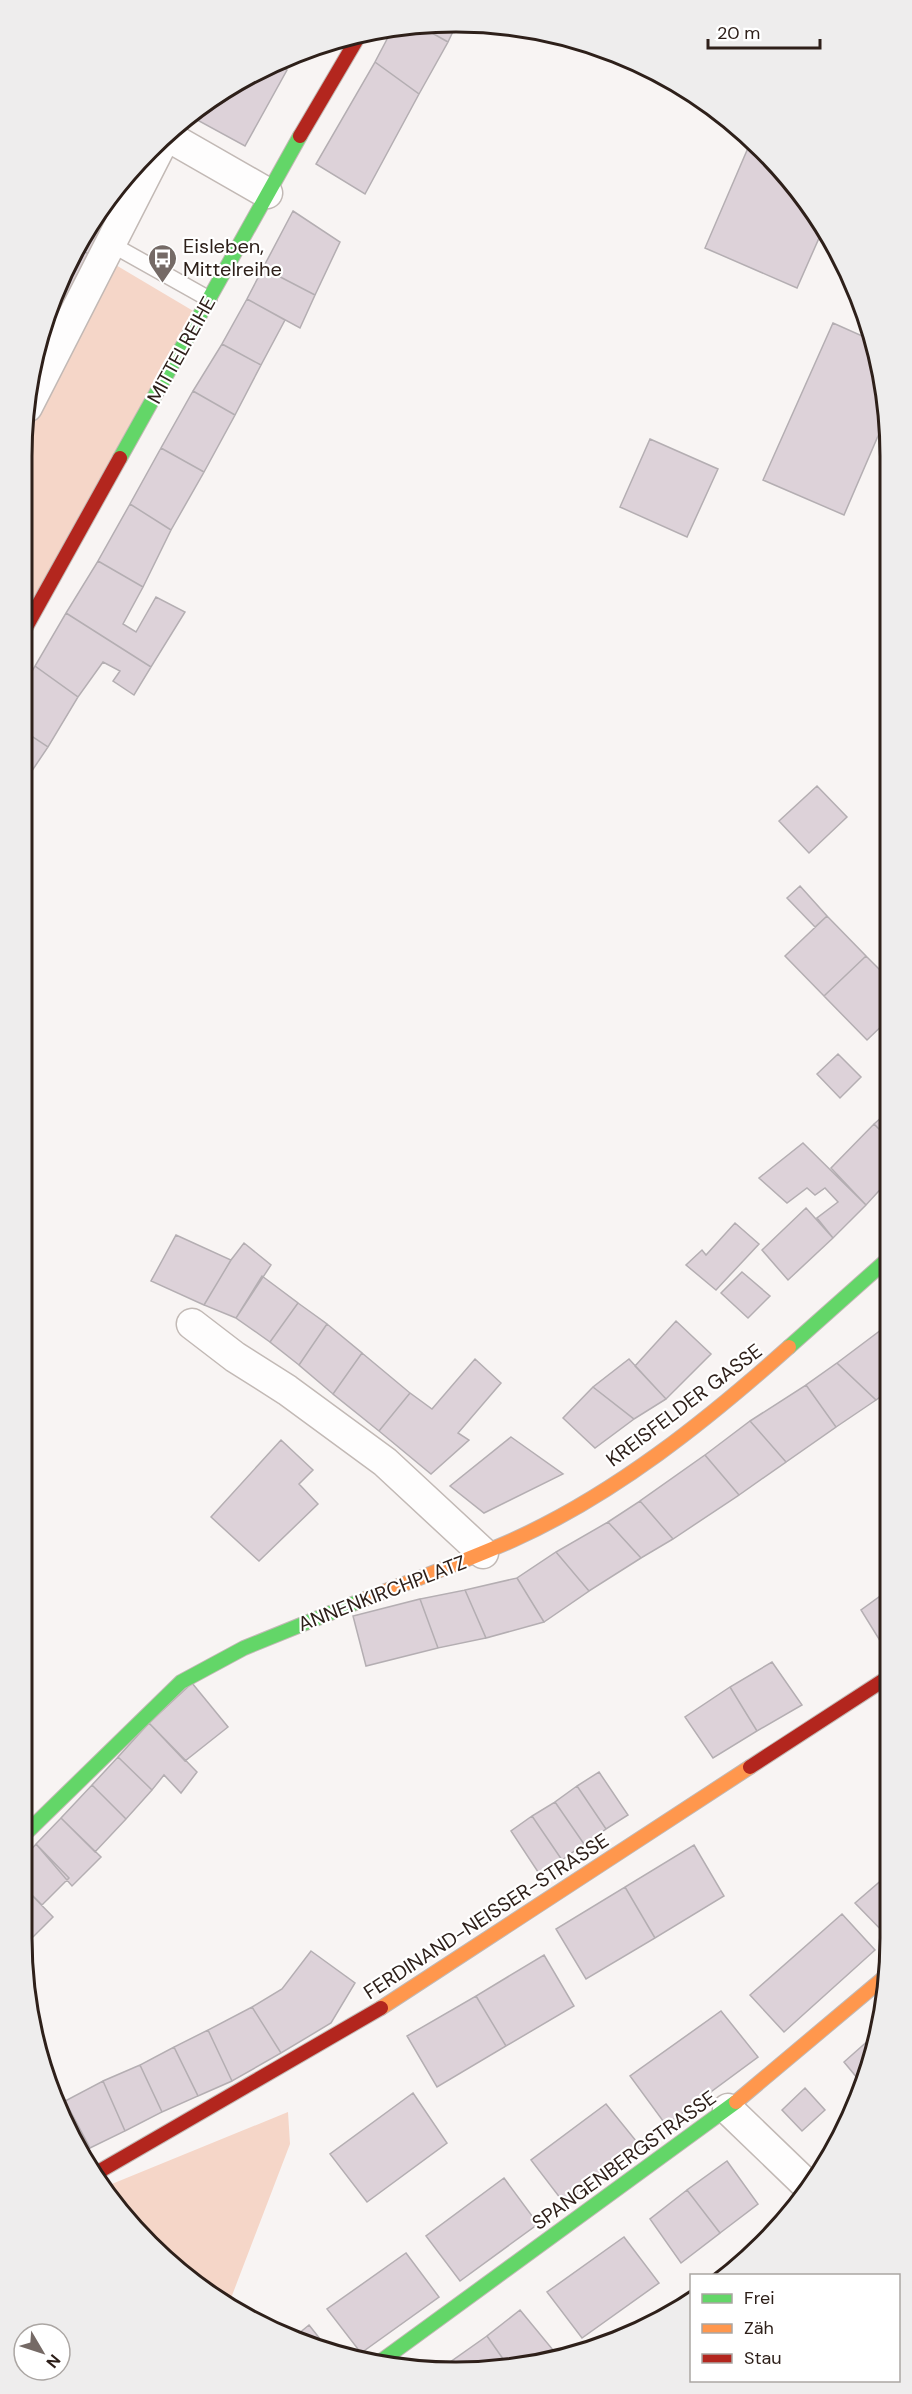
<svg xmlns="http://www.w3.org/2000/svg" width="912" height="2394" viewBox="0 0 912 2394" font-family="'DM Sans',sans-serif">
<style>
.green{fill:#f5d6c8}
.building{fill:#ddd2d9;stroke:#b4aeb2;stroke-width:1.5}
.lines{fill:none;stroke-linecap:round;stroke-linejoin:round}
.lane-casing{stroke:#c2b9b5;stroke-width:18}
.street-casing{stroke:#c2b9b5;stroke-width:33}
.fast-casing{stroke:#c2b9b5;stroke-width:16}
.slow-casing{stroke:#c2b9b5;stroke-width:16}
.jam-casing{stroke:#c2b9b5;stroke-width:16}
.lane{stroke:#fefdfd;stroke-width:15}
.street{stroke:#fefdfd;stroke-width:30}
.fast{stroke:#63d668;stroke-width:14}
.slow{stroke:#ff974d;stroke-width:14}
.jam{stroke:#b3261e;stroke-width:14}
.labels{text-anchor:middle;stroke-width:4.5;stroke-linejoin:round;paint-order:stroke}
.poi-label{font-size:20px;fill:#2e201a;stroke:#fff;text-anchor:start}
.street-label{font-size:20px;fill:#2e201a;stroke:#fff}
.rim{fill:none;stroke:#2e201a;stroke-width:3}
</style>
<rect width="100%" height="100%" fill="#f8f4f3"/>
<path class="green" d="M104,258L200,315L21,636V456L27,407Z
M288,2112L290,2144L228,2306L129,2225L102,2188Z"/>
<path class="building" d="M457,23L448,42L416,24Z
M416,24L448,42L419,94L375,62L394,26Z
M375,62L419,94L365,194L316,164Z
M275,63L287,70L245,146L188,115L239,79Z
M751,141L783,169L823,229L797,288L705,248Z
M141,160L116,203L106,199L111,191Z
M106,199L116,203L89,254L76,248Z
M293,211L340,242L315,295L263,268Z
M76,248L89,254L57,313L49,309L66,263Z
M263,268L315,295L300,328L247,299Z
M247,299L285,320L261,365L222,344Z
M49,309L57,313L34,357L36,343Z
M833,323L869,339L887,399V415L844,515L763,480Z
M222,344L261,365L235,415L193,391Z
M193,391L235,415L204,472L161,448Z
M650,439L718,469L687,537L620,507Z
M161,448L204,472L171,530L130,504Z
M130,504L171,530L143,587L98,561Z
M98,561L143,587L123,624L136,632L156,597L185,612L151,667L66,613Z
M66,613L151,667L134,695L113,681L120,671L103,662L78,697L35,666Z
M35,666L78,697L48,747L21,729V691Z
M21,729L48,747L21,787Z
M817,786L847,817L809,853L779,821Z
M800,886L827,916L815,927L787,898Z
M827,916L866,956L824,996L785,956Z
M866,956L889,979V1019L867,1040L824,996Z
M838,1054L861,1077L840,1098L817,1074Z
M889,1111V1139L874,1124Z
M874,1124L889,1139V1180L866,1205L831,1168Z
M803,1143L866,1205L833,1238L817,1218L838,1202L825,1188L815,1195L807,1188L787,1203L759,1178Z
M806,1208L833,1238L788,1280L762,1250Z
M735,1223L759,1244L716,1290L686,1265L702,1250L706,1255Z
M176,1235L231,1260L204,1305L151,1281Z
M244,1243L271,1265L236,1318L204,1305L231,1260Z
M742,1272L770,1296L748,1318L721,1293Z
M262,1276L298,1303L270,1342L236,1318Z
M298,1303L327,1324L299,1365L270,1342Z
M676,1321L711,1354L666,1399L635,1366Z
M327,1324L362,1353L333,1394L299,1365Z
M889,1324L890,1389L876,1400L837,1363Z
M362,1353L410,1393L379,1431L333,1394Z
M475,1359L501,1383L458,1433L469,1440L431,1474L379,1431L410,1393L432,1409Z
M629,1359L666,1399L634,1419L593,1387Z
M837,1363L876,1400L836,1427L806,1385Z
M806,1385L836,1427L786,1462L750,1421Z
M593,1387L634,1419L595,1448L563,1418Z
M750,1421L786,1462L739,1495L705,1455Z
M511,1437L563,1474L484,1513L450,1486Z
M281,1440L313,1470L299,1484L318,1504L259,1561L211,1517Z
M705,1455L739,1495L673,1539L640,1501Z
M640,1501L673,1539L641,1558L608,1522Z
M608,1522L641,1558L589,1591L556,1552Z
M556,1552L589,1591L544,1622L517,1578Z
M517,1578L544,1622L486,1638L465,1590Z
M890,1589V1650L887,1652L861,1610Z
M465,1590L486,1638L438,1648L420,1599Z
M420,1599L438,1648L366,1666L353,1616Z
M29,1632L30,1639L21,1641V1633Z
M772,1662L802,1705L757,1731L730,1687Z
M192,1683L228,1727L185,1761L149,1723Z
M730,1687L757,1731L713,1758L685,1717Z
M149,1723L197,1772L181,1793L164,1775L152,1790L118,1757Z
M118,1757L152,1790L126,1819L92,1785Z
M599,1772L628,1815L606,1829L577,1786Z
M92,1785L126,1819L95,1852L61,1818Z
M577,1786L606,1829L584,1844L555,1802Z
M555,1802L584,1844L562,1860L532,1816Z
M532,1816L562,1860L540,1875L511,1831Z
M61,1818L101,1857L72,1886L36,1844Z
M36,1844L69,1878L42,1905L21,1884V1861Z
M694,1845L724,1896L655,1938L625,1887Z
M891,1872V1938L890,1939L855,1903Z
M21,1884L53,1917L33,1937L24,1927L21,1930Z
M625,1887L655,1938L586,1979L556,1929Z
M842,1914L875,1950L784,2032L750,1995Z
M311,1951L355,1983L331,2023L281,2053L252,2007L282,1989Z
M544,1955L574,2006L506,2046L476,1996Z
M476,1996L506,2046L437,2087L407,2036Z
M252,2007L281,2053L232,2081L208,2030Z
M721,2011L758,2057L666,2125L630,2076Z
M208,2030L232,2081L198,2096L174,2047Z
M879,2031L876,2051L863,2085L844,2062Z
M174,2047L198,2096L162,2112L140,2065Z
M140,2065L162,2112L125,2131L103,2081Z
M103,2081L125,2131L90,2148L65,2101Z
M805,2088L825,2110L802,2131L782,2110Z
M413,2093L447,2143L367,2202L330,2154Z
M65,2101L90,2148L78,2153L57,2105Z
M606,2104L641,2147L564,2203L531,2160Z
M727,2161L758,2204L720,2233L687,2190Z
M504,2178L538,2224L460,2281L426,2236Z
M687,2190L720,2233L681,2263L650,2219Z
M624,2237L659,2283L582,2338L547,2292Z
M406,2253L439,2297L361,2353L327,2309Z
M520,2310L558,2356L550,2362L508,2366L487,2336Z
M309,2325L332,2354L292,2339Z
M487,2336L508,2366L448,2368L446,2365Z"/>
<g class="lines">
<defs>
<path id="lane" d="M111,244L209,299"/>
<path id="street" d="M164,134L267,193
M27,407L166,135
M192,1324L235,1357L287,1390L385,1462L483,1553
M728,2109L810,2188"/>
<path id="fast" d="M120,458L300,136
M789,1347L889,1258
M21,1838L181,1682L244,1648L360,1601
M377,2364L736,2102"/>
<path id="slow" d="M360,1601C411,1581 463,1562 513,1540C615,1494 706,1421 789,1347
M381,2008L750,1767
M736,2102L886,1976"/>
<path id="jam" d="M300,136L360,34
M21,636L120,458
M750,1767L890,1676
M93,2175L381,2008"/>
</defs>
<use href="#lane" class="lane-casing"/>
<use href="#street" class="street-casing"/>
<use href="#fast" class="fast-casing"/>
<use href="#slow" class="slow-casing"/>
<use href="#jam" class="jam-casing"/>
<use href="#lane" class="lane"/>
<use href="#street" class="street"/>
<use href="#fast" class="fast"/>
<use href="#slow" class="slow"/>
<use href="#jam" class="jam"/>
</g>
<defs>
<symbol id="bus-pin" viewBox="-11 -11 22 30"><path d="M0 17L-7.5 6A9.5 9.5 0 1 1 7.5 6Z" fill="#756a66" stroke="#fff"/><path d="M-5-6H5V4H4V6H2V4H-2V6H-4V4H-5ZM-3.5-4V0h7V-4ZM-3.5 1.2v1.5H-2V1.2ZM2 1.2v1.5H3.5V1.2Z" fill="#fff"/></symbol>
</defs>
<g fill-rule="evenodd">
<use href="#bus-pin" x="146" y="242" width="33" height="45"/>
</g>
<g class="labels">
<g class="poi-label">
<text x="183" y="253">Eisleben,<tspan x="183" dy="23">Mittelreihe</tspan></text>
</g>
<g class="street-label">
<text transform="translate(181 350) rotate(-61)" y="7">MITTELREIHE</text>
<text transform="translate(684 1405) rotate(-37)" y="7">KREISFELDER GASSE</text>
<text transform="translate(382 1593) rotate(-21)" y="7">ANNENKIRCHPLATZ</text>
<text transform="translate(486 1916) rotate(-33)" y="7">FERDINAND-NEISSER-STRASSE</text>
<text transform="translate(624 2160) rotate(-36)" y="7">SPANGENBERGSTRASSE</text>
</g>
</g>
<path d="M0 0H912V2394H0ZM456 32H456A424 424 0 0 1 880 456V1938A424 424 0 0 1 456 2362H456A424 424 0 0 1 32 1938V456A424 424 0 0 1 456 32Z" fill="#eeeded" fill-rule="evenodd"/>
<path class="rim" d="M456 32H456A424 424 0 0 1 880 456V1938A424 424 0 0 1 456 2362H456A424 424 0 0 1 32 1938V456A424 424 0 0 1 456 32Z"/>
<rect x="690" y="2274" width="210" height="108" fill="#ffffff" stroke="#aba6a3" stroke-width="1.5"/>
<rect x="702" y="2294" width="30" height="9" fill="#63d668" stroke="#aba6a3" stroke-width="1.5"/>
<text x="744" y="2304" font-size="18" fill="#2e201a">Frei</text>
<rect x="702" y="2324" width="30" height="9" fill="#ff974d" stroke="#aba6a3" stroke-width="1.5"/>
<text x="744" y="2334" font-size="18" fill="#2e201a">Zäh</text>
<rect x="702" y="2354" width="30" height="9" fill="#b3261e" stroke="#aba6a3" stroke-width="1.5"/>
<text x="744" y="2364" font-size="18" fill="#2e201a">Stau</text>
<g transform="translate(42 2352) rotate(129)"><circle r="28" fill="#ffffff" stroke="#aba6a3" stroke-width="1.5"/>
<path d="M0-4.5L10 22L0 15L-10 22Z" fill="#756a66"/>
<text y="-9" font-size="16" font-weight="bold" text-anchor="middle" fill="#2e201a">N</text>
</g>
<path d="M708 39v9h112v-9" fill="none" stroke="#2e201a" stroke-width="3"/>
<text x="717" y="39" font-size="18" fill="#2e201a" stroke="#ffffff" stroke-width="4.5" paint-order="stroke">20 m</text>
</svg>
